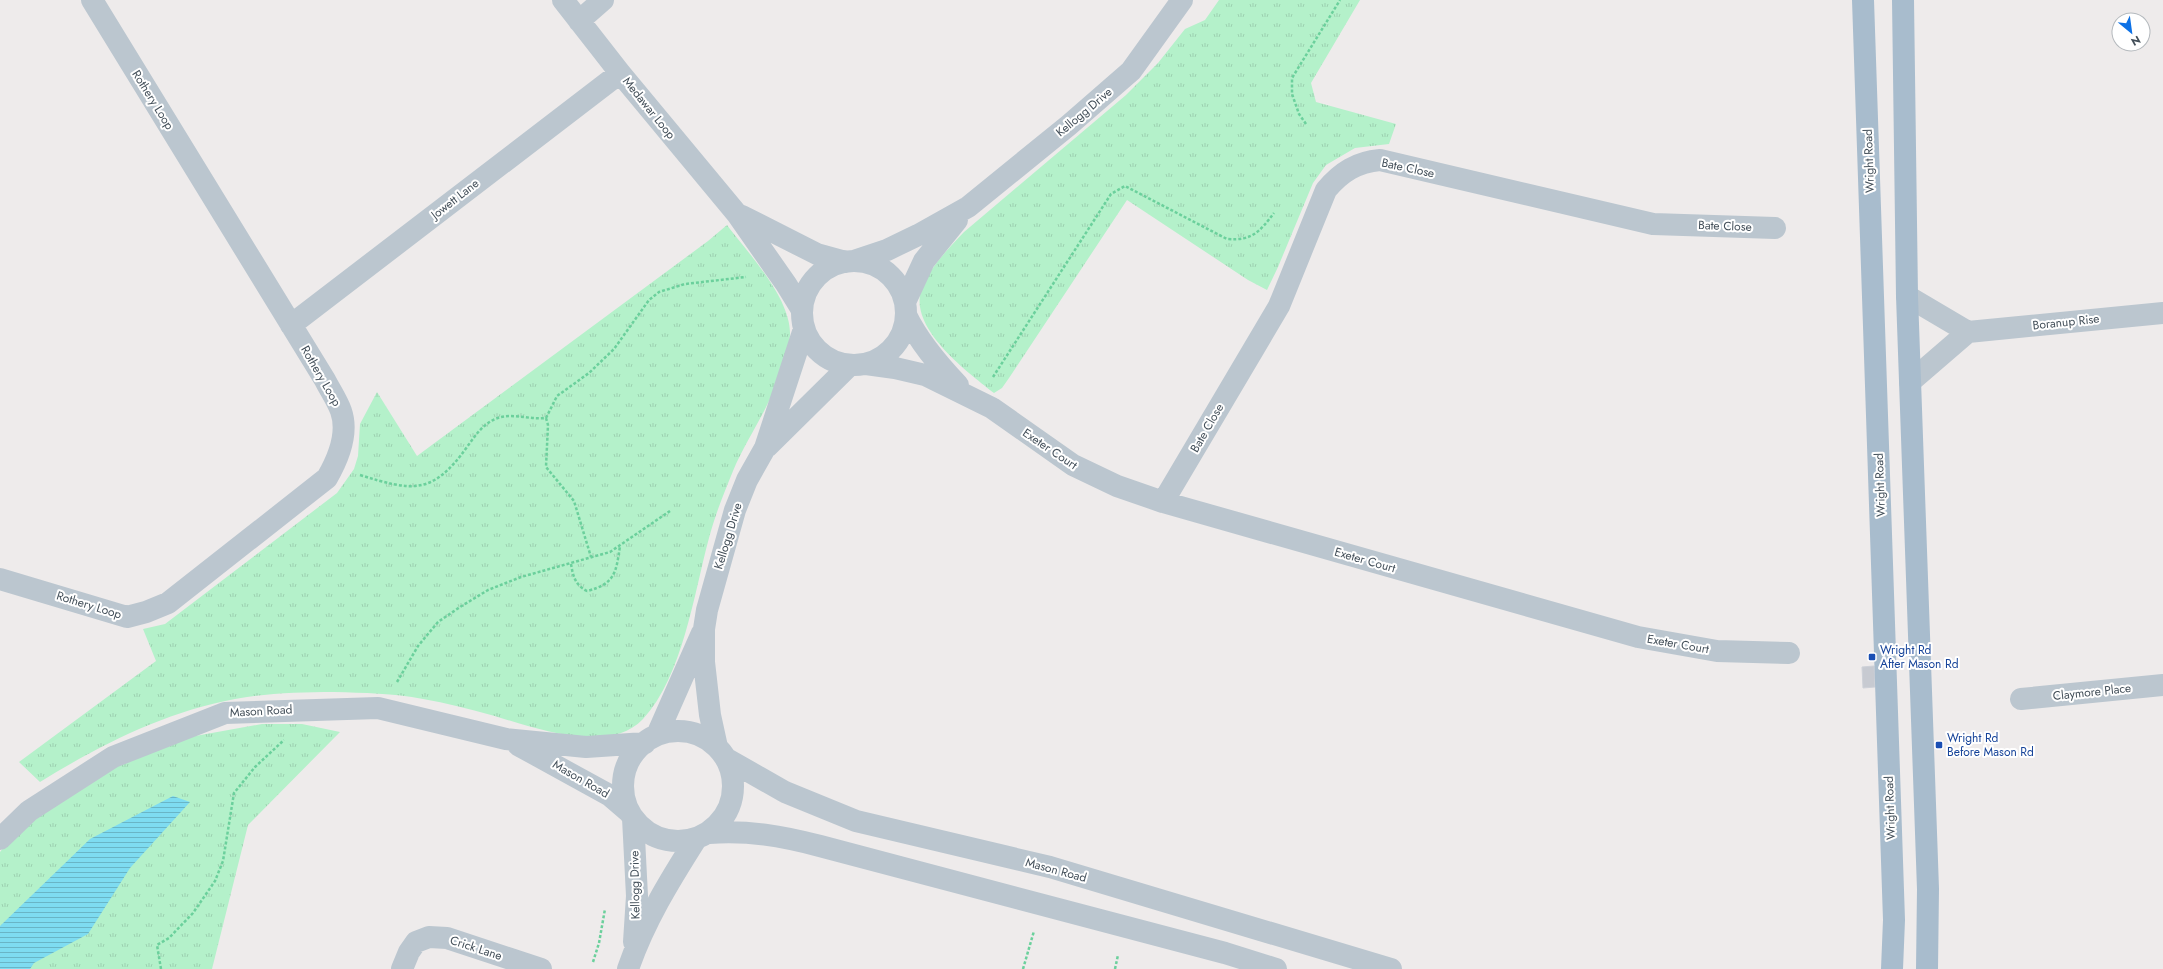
<svg xmlns="http://www.w3.org/2000/svg" width="2163" height="969" viewBox="0 0 2163 969" font-family="Jost,sans-serif">
<style>
.park{fill:url(#park-tufts)}
.water{fill:url(#water-rules)}
.building{fill:#c7cad1;stroke:#ced1d8}
.lines{fill:none;stroke-linecap:round;stroke-linejoin:round}
.path{stroke:#6bd09c;stroke-width:2.5;stroke-dasharray:3 2;stroke-linecap:butt}
.minor{stroke:#bbc6cf;stroke-width:22}
.major{stroke:#a8bccd;stroke-width:22}
.transit-dot{fill:#1a4fb4;stroke:#fff;stroke-width:1.5}
.labels{text-anchor:middle;stroke-width:4;stroke-linejoin:round;paint-order:stroke}
.street-label{font-size:12px;fill:#434f59;stroke:#fff}
.transit-label{font-size:12px;fill:#164399;stroke:#fff;text-anchor:start}
</style>
<defs>
<pattern id="park-tufts" width="24" height="20" patternUnits="userSpaceOnUse"><rect width="24" height="20" fill="#b4f1ca"/><path d="M3 7l-1-3M5 7V3M7 7l1-3M15 17l-1-3M17 17v-4M19 17l1-3" fill="none" stroke="#9cd0b0"/></pattern>
<pattern id="water-rules" width="6" height="5" patternUnits="userSpaceOnUse"><rect width="6" height="5" fill="#7edcf1"/><path d="M0 2.5h6" fill="none" stroke="#69b5c6"/></pattern>
</defs>
<rect width="100%" height="100%" fill="#eeebeb"/>
<path class="park" d="M1219,0H1360L1311,83L1316,102L1396,124L1389,144L1355,148L1326,165L1313,183L1278,267L1267,290L1248,280L1127,200L1009,378L1002,388L994,393C968,372 904,326 923,285C932,265 949,248 964,232L1126,95L1158,63L1185,29L1205,20Z
M727,225C748,253 792,299 790,336C788,357 778,384 768,403C757,426 743,447 733,471C724,493 715,515 709,538C694,593 683,676 643,719C608,756 533,727 491,715C469,709 446,703 423,699C393,693 364,693 334,692C301,692 267,693 235,699C165,712 100,745 40,782L19,762L156,661L143,629L165,624L337,493L354,469L358,456L360,424L377,392L417,456L708,241Z
M262,724H302L340,732L248,825L212,969H0V852L19,828L115,763L173,740Z"/>
<path class="water" d="M173,796L190,802L130,868L88,934L34,963L30,969H0V926L90,839Z"/>
<path class="building" d="M1874,666L1875,687L1863,688L1862,667Z"/>
<g class="lines">
<path class="path" d="M1306,124L1299,114L1292,94V78L1340,0
M993,377L1111,194L1125,186L1227,239C1253,241 1260,231 1274,213
M546,418L548,425L546,467L574,501L591,557
M360,475C412,491 432,496 467,447C475,436 482,425 495,419C512,412 528,420 546,418L557,396L589,373L614,349L649,300L659,292L685,284L746,277
M571,564C573,576 575,585 587,591C615,584 616,573 620,546
M397,682L418,646L438,622L460,607L488,590L521,577L610,552L670,511
M593,962L599,943L605,909
M161,969L157,945L169,938L193,913L215,881L223,861L234,793L255,767L284,740
M1023,969L1034,931
M1115,969L1118,955"/>
<path class="minor" d="M563,0L620,73L737,214L786,284L802,310
M579,21L603,0
M742,216L817,254L846,262
M854,261L887,250L918,235L968,207L1069,125L1131,71L1182,0
M802 313a52 52 0 1 1 104 0a52 52 0 1 1-104 0Z
M1907,296L1968,332
M905,302L924,261L957,220
M906,315C919,342 938,364 958,385
M291,325L620,73
M866,364L895,368L925,375L992,408L1073,465L1117,486L1163,502L1638,637L1717,651L1789,653
M1910,382L1968,332L2163,313
M768,446L850,365
M1163,502L1279,306L1326,190C1341,172 1357,162 1380,160L1653,224L1775,228
M0,579L127,617L146,612L168,603L327,478C338,459 349,434 341,411C337,400 330,390 325,380L92,0
M2021,699L2163,685
M623 786a55 55 0 1 1 110 0a55 55 0 1 1-110 0Z
M657,735L702,633
M518,745L609,795L630,813
M717,747L710,715L704,662V629L707,610L735,510L747,480L765,448L804,329
M727,759L785,792L856,821L1050,867L1391,969
M633,818L637,896L634,942
M709,833C748,830 782,836 820,846L1225,953L1276,969
M0,839L29,811L113,757L225,713L378,708L506,739L586,747L645,743
M402,969L409,952L416,942L429,937L447,938L541,969
M628,969C644,922 670,880 696,839"/>
<path class="major" d="M1863,0L1894,920L1892,969
M1903,0L1907,296L1928,889L1927,969"/>
</g>
<g class="transit-dot">
<rect x="1868" y="653" width="8" height="8" rx="2"/>
<rect x="1935" y="741" width="8" height="8" rx="2"/>
</g>
<g class="labels">
<g class="street-label">
<text transform="translate(153 100) rotate(58)" y="4">Rothery Loop</text>
<text transform="translate(649 108) rotate(51)" y="4">Medawar Loop</text>
<text transform="translate(1084 112) rotate(-40)" y="4">Kellogg Drive</text>
<text transform="translate(1869 161) rotate(-92)" y="4">Wright Road</text>
<text transform="translate(1408 168) rotate(12)" y="4">Bate Close</text>
<text transform="translate(455 199) rotate(-38)" y="4">Jowett Lane</text>
<text transform="translate(1725 226) rotate(2)" y="4">Bate Close</text>
<text transform="translate(2066 322) rotate(-6)" y="4">Boranup Rise</text>
<text transform="translate(321 376) rotate(60)" y="4">Rothery Loop</text>
<text transform="translate(1207 428) rotate(-60)" y="4">Bate Close</text>
<text transform="translate(1050 449) rotate(34)" y="4">Exeter Court</text>
<text transform="translate(1880 485) rotate(-92)" y="4">Wright Road</text>
<text transform="translate(728 536) rotate(-73)" y="4">Kellogg Drive</text>
<text transform="translate(1365 560) rotate(16)" y="4">Exeter Court</text>
<text transform="translate(89 605) rotate(17)" y="4">Rothery Loop</text>
<text transform="translate(1678 644) rotate(10)" y="4">Exeter Court</text>
<text transform="translate(2092 692) rotate(-6)" y="4">Claymore Place</text>
<text transform="translate(261 711) rotate(-3)" y="4">Mason Road</text>
<text transform="translate(581 779) rotate(30)" y="4">Mason Road</text>
<text transform="translate(1890 808) rotate(-92)" y="4">Wright Road</text>
<text transform="translate(1056 870) rotate(15)" y="4">Mason Road</text>
<text transform="translate(635 885) rotate(-91)" y="4">Kellogg Drive</text>
<text transform="translate(476 948) rotate(18)" y="4">Crick Lane</text>
</g>
<g class="transit-label">
<text x="1880" y="654">Wright Rd<tspan x="1880" dy="14">After Mason Rd</tspan></text>
<text x="1947" y="742">Wright Rd<tspan x="1947" dy="14">Before Mason Rd</tspan></text>
</g>
</g>
<g transform="translate(2131 32) rotate(151)"><circle r="19" fill="#ffffff" stroke="#b4b9bd"/>
<path d="M0-3L7 15L0 10L-7 15Z" fill="#0d71e6"/>
<text y="-6" font-size="11" font-weight="bold" text-anchor="middle" fill="#434f59">N</text>
</g>
</svg>
